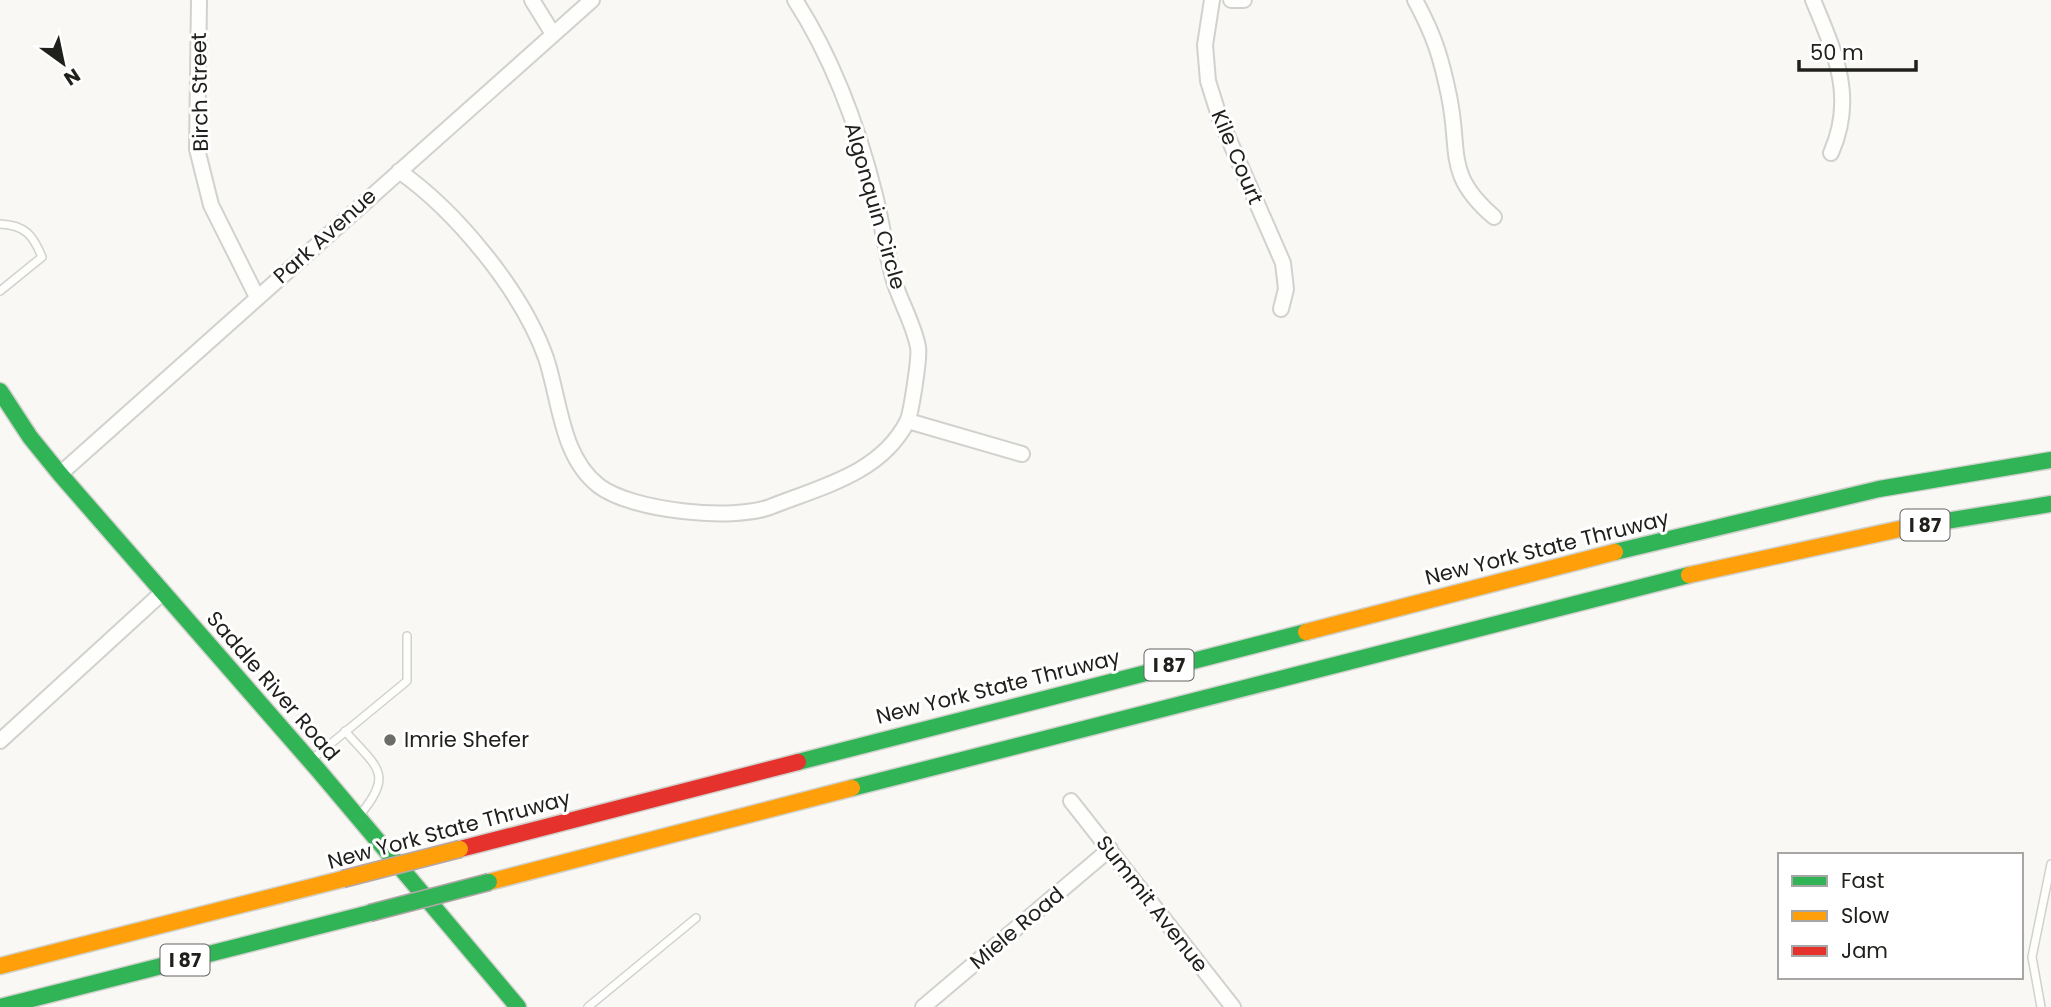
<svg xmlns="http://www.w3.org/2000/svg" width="2051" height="1007" viewBox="0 0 2051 1007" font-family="Poppins,sans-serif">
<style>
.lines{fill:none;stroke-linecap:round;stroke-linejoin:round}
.lane-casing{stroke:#d1d1ce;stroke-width:10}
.street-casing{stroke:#d1d1ce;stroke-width:18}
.fast-casing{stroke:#d1d1ce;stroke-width:19}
.slow-casing{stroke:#d1d1ce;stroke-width:19}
.jam-casing{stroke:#d1d1ce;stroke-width:19}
.lane{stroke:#fefefd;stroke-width:7}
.street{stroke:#fefefd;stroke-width:14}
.fast{stroke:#30b455;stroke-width:16}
.slow{stroke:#ff9f0a;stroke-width:16}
.jam{stroke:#e5322d;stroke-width:16}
.fast-bridge-casing{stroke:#b3a7a9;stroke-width:19;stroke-linecap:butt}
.slow-bridge-casing{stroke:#b3a7a9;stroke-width:19;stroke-linecap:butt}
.fast-bridge{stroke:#30b455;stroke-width:16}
.slow-bridge{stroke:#ff9f0a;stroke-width:16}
.poi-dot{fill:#6c6c68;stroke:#fff;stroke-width:2.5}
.labels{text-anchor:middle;stroke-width:6;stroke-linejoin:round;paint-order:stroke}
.shield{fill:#fff;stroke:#636361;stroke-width:2}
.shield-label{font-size:19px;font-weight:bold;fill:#20201d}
.street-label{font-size:21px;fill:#20201d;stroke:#fff}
.poi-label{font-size:21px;fill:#20201d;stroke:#fff;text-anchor:start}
</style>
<rect width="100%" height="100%" fill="#f9f8f4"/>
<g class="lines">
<defs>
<path id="lane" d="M0,224C25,225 33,235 42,257L0,291
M345,731C377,768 395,773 359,816
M311,760L407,681V636
M588,1007L696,918
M2041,1007L2032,957L2051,864"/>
<path id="street" d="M199,0L197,149L211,205L257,297
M532,0L553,34
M1212,0L1205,45L1208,81L1220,119L1283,263L1286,289L1281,309
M1231,0H1244
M1415,0C1434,35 1441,57 1449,96C1461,153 1444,174 1494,217
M1813,0C1835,53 1856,97 1831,153
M399,171C457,212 522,291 546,358C560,400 561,457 599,486C632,511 732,521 770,507C820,487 880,474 907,422C911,414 920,357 918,347C914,325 901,303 894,281C886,253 882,223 875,195C858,127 833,59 795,0
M908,421L1022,454
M60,474L592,0
M0,741L163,592
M1071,801L1233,1007
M923,1007L1110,849"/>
<path id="fast" d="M0,391L30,437L60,474L319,771L518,1007
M1909,527L2051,504
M1615,552L1879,489L2051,460
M798,762L1306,632
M852,788L1689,575
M0,1007L370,913"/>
<path id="slow" d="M1689,575L1909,527
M1306,632L1615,552
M489,882L852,788
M0,966L343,879"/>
<path id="jam" d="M460,849L798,762"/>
</defs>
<use href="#lane" class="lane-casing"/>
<use href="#street" class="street-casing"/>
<use href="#fast" class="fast-casing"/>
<use href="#slow" class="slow-casing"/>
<use href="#jam" class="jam-casing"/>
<use href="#lane" class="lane"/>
<use href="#street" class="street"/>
<use href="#fast" class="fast"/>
<use href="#slow" class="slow"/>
<use href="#jam" class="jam"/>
<defs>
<path id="fast-bridge" d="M370,913L489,882"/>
<path id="slow-bridge" d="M343,879L460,849"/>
</defs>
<use href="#fast-bridge" class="fast-bridge-casing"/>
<use href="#slow-bridge" class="slow-bridge-casing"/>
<use href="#fast-bridge" class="fast-bridge"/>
<use href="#slow-bridge" class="slow-bridge"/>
</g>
<circle class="poi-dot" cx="390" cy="740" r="7"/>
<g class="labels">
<g class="shield">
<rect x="1900.5" y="509.5" width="49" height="31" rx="5"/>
<rect x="1144.5" y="649.5" width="49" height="31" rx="5"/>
<rect x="160.5" y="944.5" width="49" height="31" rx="5"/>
</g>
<g class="shield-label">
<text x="1925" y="532">I 87</text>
<text x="1169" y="672">I 87</text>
<text x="185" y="967">I 87</text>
</g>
<g class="street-label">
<text transform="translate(200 92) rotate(-91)" y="7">Birch Street</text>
<text transform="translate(1237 157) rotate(67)" y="7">Kile Court</text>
<text transform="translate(875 206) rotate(74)" y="7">Algonquin Circle</text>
<text transform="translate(325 236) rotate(-42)" y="7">Park Avenue</text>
<text transform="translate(1547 548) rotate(-14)" y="7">New York State Thruway</text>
<text transform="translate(273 686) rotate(49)" y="7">Saddle River Road</text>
<text transform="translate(998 687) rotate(-14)" y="7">New York State Thruway</text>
<text transform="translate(449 830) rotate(-15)" y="7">New York State Thruway</text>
<text transform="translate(1152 904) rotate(52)" y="7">Summit Avenue</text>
<text transform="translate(1017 928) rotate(-40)" y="7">Miele Road</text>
</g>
<g class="poi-label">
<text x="404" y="747">Imrie Shefer</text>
</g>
</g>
<rect x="1778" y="853" width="245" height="126" fill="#ffffff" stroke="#a6a6a5" stroke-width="2"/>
<rect x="1792" y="876" width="35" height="10" fill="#30b455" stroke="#a6a6a5" stroke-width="2"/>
<text x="1841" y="888" font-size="21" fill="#20201d">Fast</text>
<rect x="1792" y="911" width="35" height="10" fill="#ff9f0a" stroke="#a6a6a5" stroke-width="2"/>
<text x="1841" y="923" font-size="21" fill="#20201d">Slow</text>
<rect x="1792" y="946" width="35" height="10" fill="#e5322d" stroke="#a6a6a5" stroke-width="2"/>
<text x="1841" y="958" font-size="21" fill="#20201d">Jam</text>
<g transform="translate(63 63) rotate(147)" stroke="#ffffff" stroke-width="5" paint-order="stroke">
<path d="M0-5L12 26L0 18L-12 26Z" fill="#20201d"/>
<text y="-10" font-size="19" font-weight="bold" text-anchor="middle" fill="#20201d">N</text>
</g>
<path d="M1799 60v10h117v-10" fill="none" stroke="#20201d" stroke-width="3.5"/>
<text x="1810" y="60" font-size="21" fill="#20201d" stroke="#ffffff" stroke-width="5" paint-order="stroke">50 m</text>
</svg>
